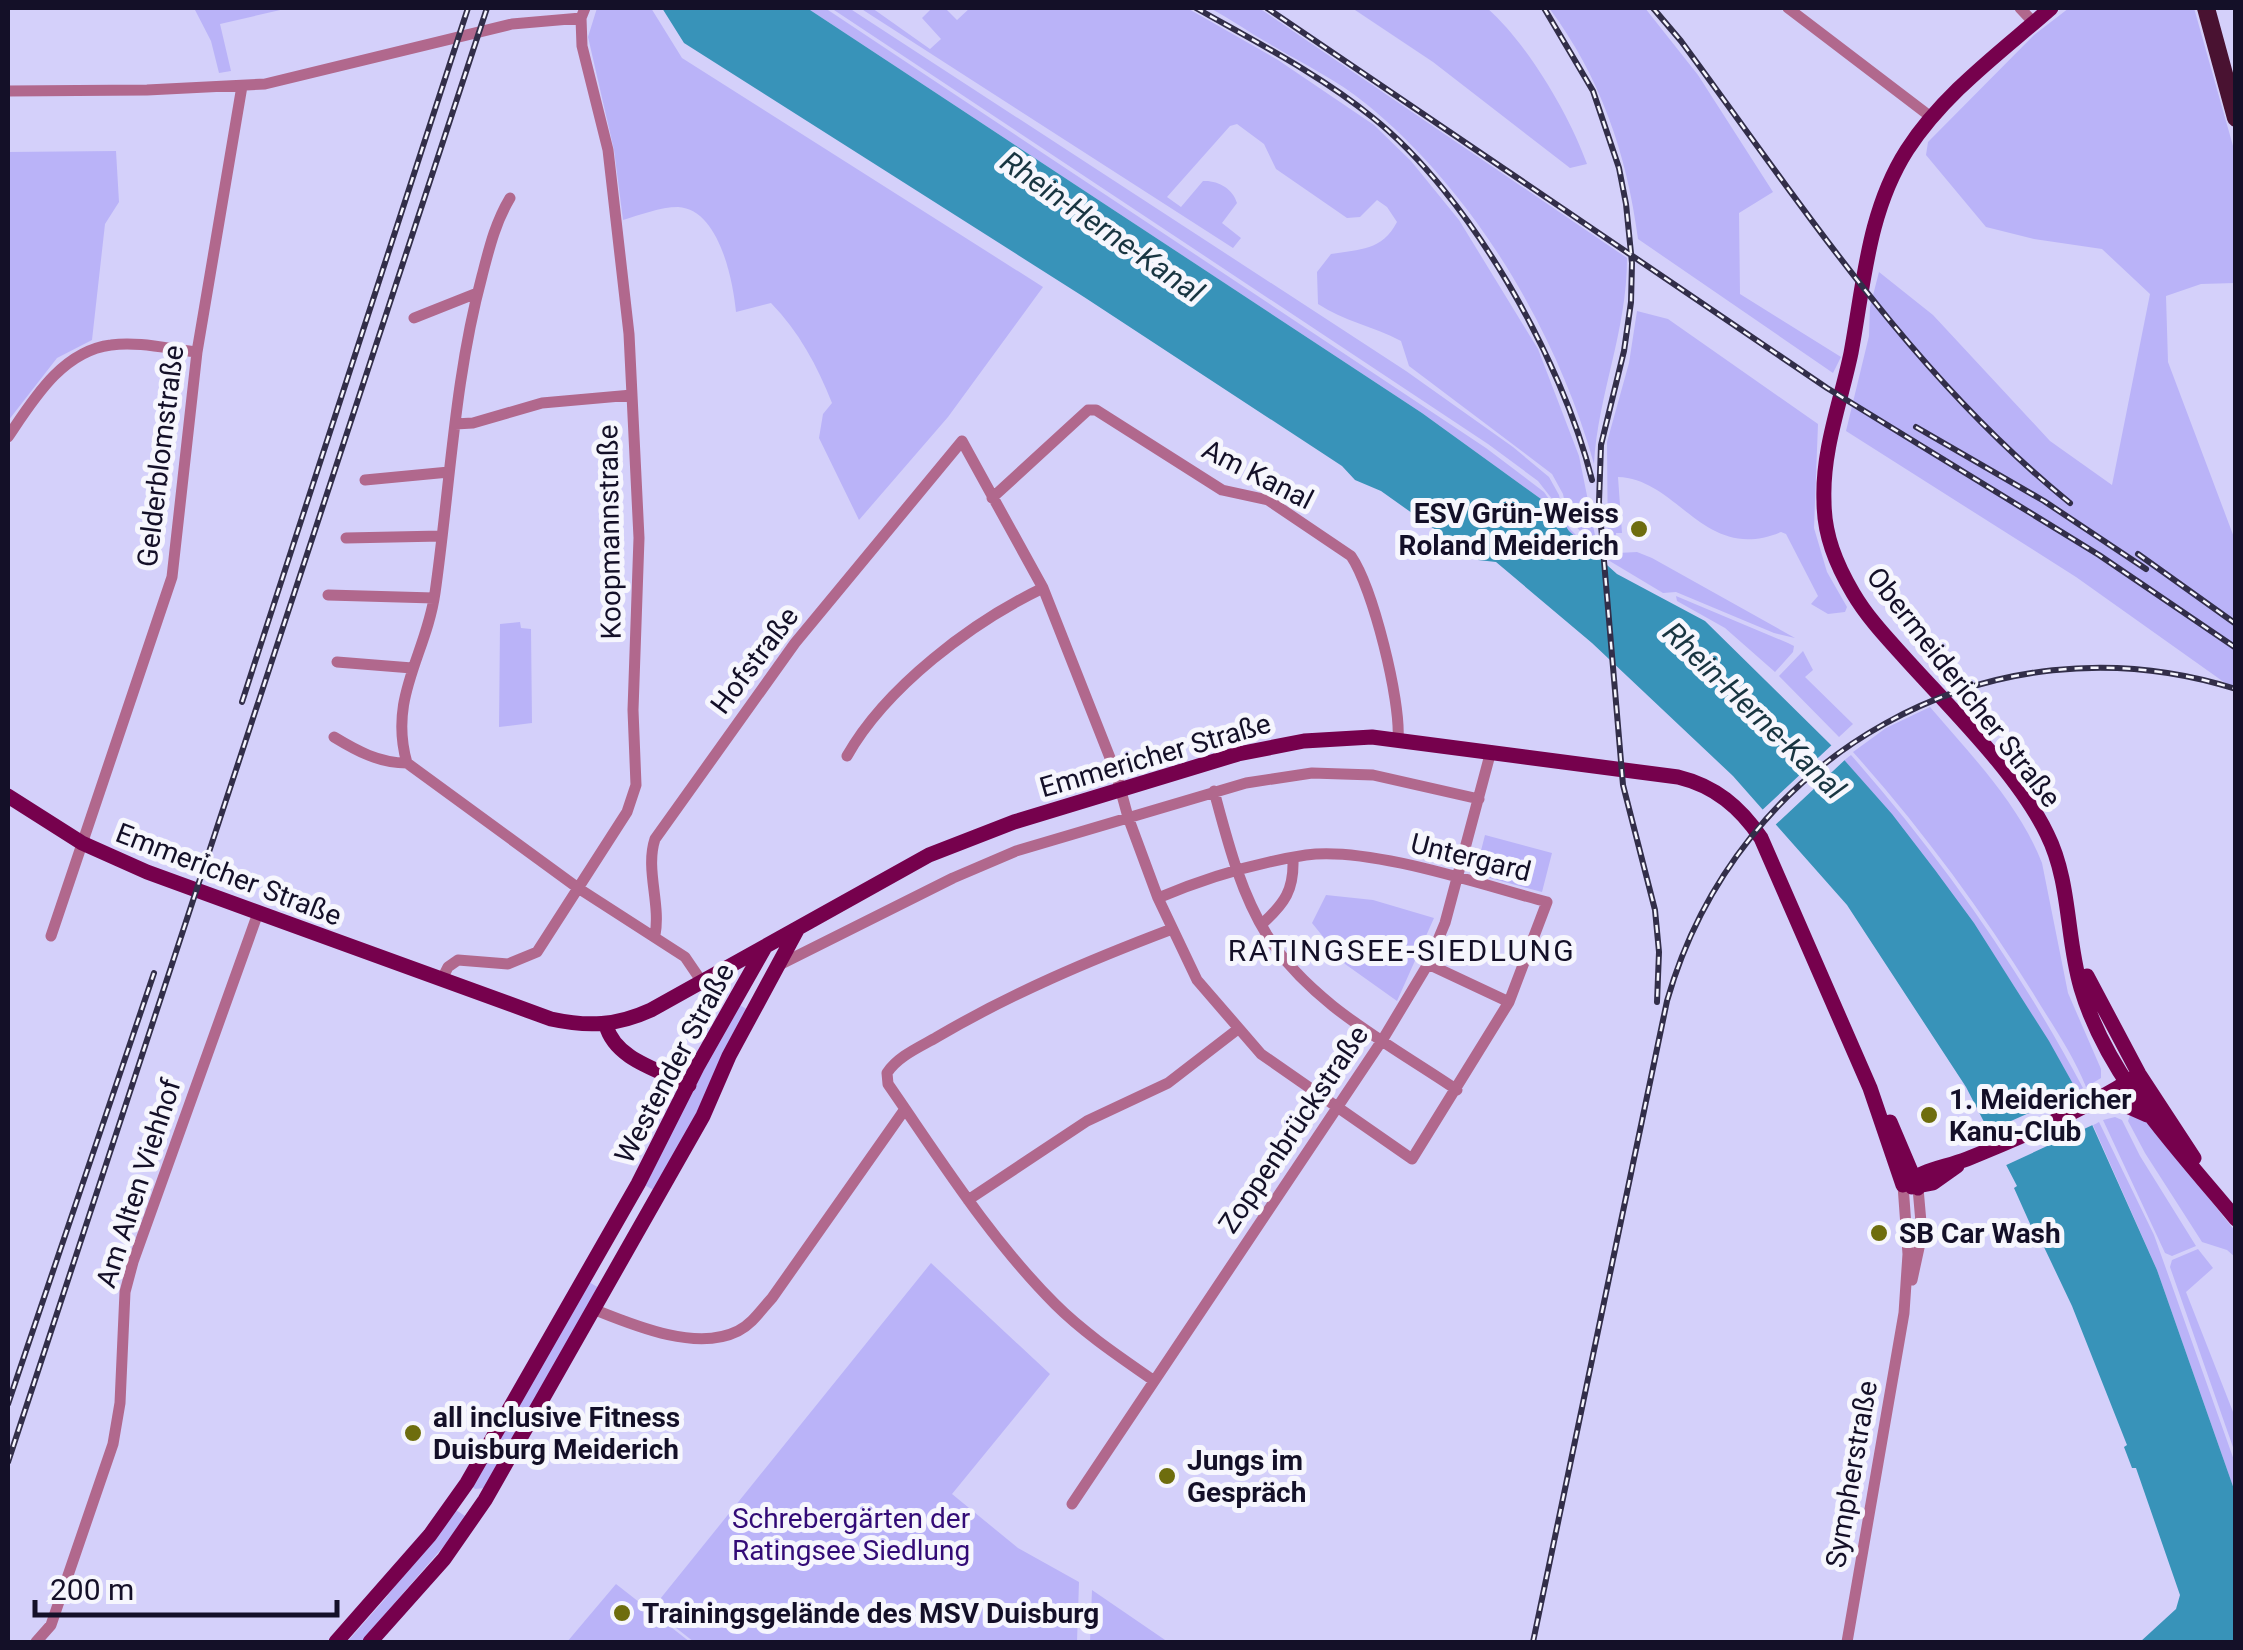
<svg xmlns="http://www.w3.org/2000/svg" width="2243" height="1650" viewBox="0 0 2243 1650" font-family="Roboto,sans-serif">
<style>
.green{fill:#bab3f8}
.water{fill:#3893b9}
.pier{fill:#d4d0fa}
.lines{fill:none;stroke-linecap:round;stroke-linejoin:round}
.minor{stroke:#b1688d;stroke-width:11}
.major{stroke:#76014d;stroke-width:15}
.highway{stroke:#491231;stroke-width:18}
.rail-casing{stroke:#322e49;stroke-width:6}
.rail{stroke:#f6f6fd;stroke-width:2.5;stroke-dasharray:8;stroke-linecap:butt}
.poi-dot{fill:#6e6d0e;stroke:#f6f6fd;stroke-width:4}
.labels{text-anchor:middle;stroke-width:10;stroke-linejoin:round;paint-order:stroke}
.street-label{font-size:28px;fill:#141028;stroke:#f6f6fd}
.poi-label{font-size:28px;font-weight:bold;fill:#141028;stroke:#f6f6fd;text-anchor:start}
.park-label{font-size:28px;fill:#330b77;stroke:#f6f6fd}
.water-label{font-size:30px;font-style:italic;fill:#193541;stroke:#f6f6fd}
.neighbourhood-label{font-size:30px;letter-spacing:2.5px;fill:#141028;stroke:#f6f6fd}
</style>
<rect width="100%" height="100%" fill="#d4d0fa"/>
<path class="green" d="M194,8H289L220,24L231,71L219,73L211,41Z
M597,8H651L682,58L1043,287L948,417L859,520L819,438L823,414L832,403C817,365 799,332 771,303L736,312C733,280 719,209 678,207C660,207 640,215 623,220L614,150L588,37Z
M807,8H825L1486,448L1544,492L1571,530L1597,556L1569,531L1548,500L1541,499L1422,413Z
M831,8H849L1406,371L1513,447L1549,477L1559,495L1563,513L1538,481L1488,444Z
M860,8H872L930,49L941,39L922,18L932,8H945L957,20L970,8H1187L1278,60L1374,125L1411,161L1459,220L1538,349L1579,456L1598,550L1568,518L1563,494L1552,474L1409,366L1401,341C1373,326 1343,321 1318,304L1317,272L1331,254C1360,249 1382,251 1397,222L1387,207L1377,200L1360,217L1347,218L1276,169L1264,144L1237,124L1230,126L1167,197L1181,207L1203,181C1218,180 1233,189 1237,203L1222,223L1241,238L1233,248Z
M1210,8H1259L1627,258C1627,332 1598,394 1594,464C1557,331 1473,190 1365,103C1337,80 1305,65 1275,47C1253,35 1232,20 1210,8Z
M1357,8H1487C1527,43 1569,114 1587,164L1570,168L1433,62L1355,10Z
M1549,8H1645L1698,75L1773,192L1739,213L1740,294L1841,357L1833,373L1638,239C1627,154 1600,76 1549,8Z
M2069,8H2194L2235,153V283L2201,284L2166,296L2168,362L2235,540V690L2076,577L1846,431L1869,336L1870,307L1879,272L1933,315L2050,441L2112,485L2150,294L2102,249L2034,239L1986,227L1926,155L1928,142L2034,35Z
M116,151L119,202L105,224L92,340L57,358L8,421V152Z
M1637,311L1668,319L1818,424L1814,528L1827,572L1847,607L1845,612L1828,614L1811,604L1818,596L1786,534L1781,532C1704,564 1679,479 1618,477L1622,533H1616L1618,553L1637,552L1652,558L1795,638L1774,633L1676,592L1663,593L1608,560L1607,442L1629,363Z
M1676,596L1788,643L1794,646L1793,652L1775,672L1725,628L1677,601Z
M520,622L521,628L531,629L532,723L499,727L500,624Z
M1803,651L1813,670L1805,677L1853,724L1839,737L1779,676Z
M1930,707C1971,755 2019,804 2042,863L2068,993L2101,1069V1078L2086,1087C2073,1054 2051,1023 2033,993C1980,908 1920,827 1853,752L1886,728Z
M1851,755C1941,857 2019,968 2083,1088L2077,1091C2010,972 1934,862 1844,760Z
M1485,835L1552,853L1542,892L1475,874Z
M1326,895L1373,900L1434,918L1397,1001L1345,964L1312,923Z
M738,1004L748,1010L657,1192L641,1183Z
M2131,1113L2147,1120L2235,1231V1257L2227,1250L2202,1242L2145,1153L2128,1121Z
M2115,1117L2122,1120L2140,1156L2196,1246L2172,1256L2165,1253L2103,1120Z
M2099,1122L2154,1235L2235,1463V1492L2157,1270L2093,1125Z
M2198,1249L2213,1268L2186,1292L2235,1417V1453L2170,1267L2172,1260Z
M931,1263L1050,1374L952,1494L1018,1548L1079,1582L1077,1642H694L652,1609Z
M589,1282L599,1288L485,1488L475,1489L473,1487Z
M453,1508L468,1518L361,1642H347L385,1599Z
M616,1584L690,1642H567Z
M1092,1590L1168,1642H1090Z"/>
<path class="water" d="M662,8H807L1422,413L1541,499L1548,500L1569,531L1617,574L1705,621L1831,745L1892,814L1935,870L1974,923L2049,1041L2077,1091L2157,1270L2235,1492V1642H2140L2176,1609L2180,1595L2136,1468H2132L2124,1447L2127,1445L2072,1306L2034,1226H2031L2014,1188L2017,1186L1966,1087L1847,905L1733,776L1592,643L1496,562L1478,560L1381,491L1355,480L1342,466L1084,297L684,43Z"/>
<path class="pier" d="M1835,742L1848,757L1772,828L1759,813Z
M2081,1090L2097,1123L2002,1167L1984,1133Z"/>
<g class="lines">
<path class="minor" d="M1788,8L1931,117
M2020,8L2034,23
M8,91L147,90L265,84L512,24L581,18
M510,198C495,223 489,249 482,276C454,380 450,488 435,593C426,655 388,697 407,763L578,888L685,957L702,982
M414,318L477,293
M455,424L473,423L542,403L632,395
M8,437C33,400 62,351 111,345C138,341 169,349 197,352
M365,480L449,472
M992,498L1088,410H1096L1222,490L1268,500L1351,556C1373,588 1401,701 1398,739
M346,538L441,536
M328,595L434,598
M337,662L412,668
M334,737C357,751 379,763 407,763
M847,756C886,687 972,622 1043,588
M1214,791C1227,839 1240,892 1267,935C1310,1004 1391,1045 1457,1090
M1262,924C1285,903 1294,890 1293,859
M655,935C661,904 645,869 655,839L795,643L962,441L1043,588L1116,773L1128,817L1158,898L1197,980L1261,1054L1412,1159L1509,1002L1547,902C1483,885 1369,846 1306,855C1255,863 1205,878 1158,898
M51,936L172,577L197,352L242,86
M1428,964L1509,1002
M777,966L953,878L1016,851L1246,783L1312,773L1373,775L1479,799
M442,979L448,967L458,960L508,964L537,952L627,812L636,785L633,710L639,538L629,334L608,150L582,46L581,18L585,8
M968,1200L1087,1121L1168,1083L1238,1029
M1912,1280L1922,1234L1918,1188
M593,1309C633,1325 696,1352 738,1331C752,1324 761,1310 772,1298L905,1109
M1153,1380C1120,1357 1084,1333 1055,1304C990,1239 940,1159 888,1084L887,1073C898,1056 920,1047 937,1037C1012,993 1090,960 1172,929
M1072,1504L1383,1039L1428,964L1445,923L1491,751
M36,1642L51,1625L113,1444L120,1403L125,1292L133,1262L258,913
M1847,1642L1904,1313L1908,1254L1903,1185"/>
<path class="major" d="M2051,8C2001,52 1944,93 1907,150C1868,211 1864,283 1851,353C1841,401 1822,450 1824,501C1824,535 1836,564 1853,593C1867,617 1886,637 1905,658C1950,708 2018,774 2047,834C2071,882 2066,938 2081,988C2108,1079 2177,1147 2236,1219
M8,796L82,843L147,872L551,1019C588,1027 616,1026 651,1010L929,855L1014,822L1238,754L1304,741L1372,737L1678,777C1715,786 1740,807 1761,838L1870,1088L1903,1185
M2087,976L2139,1074L2194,1158
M606,1025C615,1060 660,1070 689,1085
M2093,1103L2122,1104L2147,1115
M1890,1122L1918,1188
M1903,1185C1923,1169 1944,1168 1967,1159C2024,1136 2084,1110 2135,1077
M1912,1187L1933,1183L1957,1166
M336,1642L430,1535L467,1483L638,1184L697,1067L765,947
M370,1642L444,1559L485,1500L703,1116L729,1056L797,930"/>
<path class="highway" d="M2206,8L2236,118"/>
<defs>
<path id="rail" d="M1196,8C1256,42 1319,74 1372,117C1470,195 1562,359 1592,480
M1267,8L1827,388L2099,555L2236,648
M1544,8L1593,91L1619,168L1626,204L1632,263L1631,302L1624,351L1601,445L1599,502L1623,785L1655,910L1659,952L1657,1002
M1653,8L1681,41C1801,204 1912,375 2070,503
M1916,427L2044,501L2146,569
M2138,554L2236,624
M242,702L468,8
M8,1404L154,973
M8,1462L487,8
M1533,1642L1667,1001C1737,755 1989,611 2236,689"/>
</defs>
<use href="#rail" class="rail-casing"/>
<use href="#rail" class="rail"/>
</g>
<g class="poi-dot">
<circle cx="1639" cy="529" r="10"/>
<circle cx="1929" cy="1115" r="10"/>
<circle cx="1879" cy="1233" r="10"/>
<circle cx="413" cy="1433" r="10"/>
<circle cx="1167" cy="1476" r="10"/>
<circle cx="622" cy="1613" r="10"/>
</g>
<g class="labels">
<g class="street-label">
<text transform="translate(160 456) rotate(-83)" y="10">Gelderblomstraße</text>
<text transform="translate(1258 474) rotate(27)" y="10">Am Kanal</text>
<text transform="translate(609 532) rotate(-91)" y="10">Koopmannstraße</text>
<text transform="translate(754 660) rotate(-53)" y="10">Hofstraße</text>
<text transform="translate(1964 687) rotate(52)" y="10">Obermeidericher Straße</text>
<text transform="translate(1155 755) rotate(-16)" y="10">Emmericher Straße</text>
<text transform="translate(1471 857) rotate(14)" y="10">Untergard</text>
<text transform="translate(229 874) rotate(21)" y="10">Emmericher Straße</text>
<text transform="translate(674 1063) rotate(-62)" y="10">Westender Straße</text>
<text transform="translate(1293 1129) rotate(-56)" y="10">Zoppenbrückstraße</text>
<text transform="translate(138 1183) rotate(-72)" y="10">Am Alten Viehhof</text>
<text transform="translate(1851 1474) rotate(-80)" y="10">Sympherstraße</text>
</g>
<g class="poi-label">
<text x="1619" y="523" text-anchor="end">ESV Grün-Weiss<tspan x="1619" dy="32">Roland Meiderich</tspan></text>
<text x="1949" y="1109">1. Meidericher<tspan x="1949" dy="32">Kanu-Club</tspan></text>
<text x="1899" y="1243">SB Car Wash</text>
<text x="433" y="1427">all inclusive Fitness<tspan x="433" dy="32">Duisburg Meiderich</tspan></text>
<text x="1187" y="1470">Jungs im<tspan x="1187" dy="32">Gespräch</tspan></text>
<text x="642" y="1623">Trainingsgelände des MSV Duisburg</text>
</g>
<g class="park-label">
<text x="851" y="1528">Schrebergärten der<tspan x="851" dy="32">Ratingsee Siedlung</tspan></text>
</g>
<g class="water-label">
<text transform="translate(1102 227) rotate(35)" y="10">Rhein-Herne-Kanal</text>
<text transform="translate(1754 711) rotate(44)" y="10">Rhein-Herne-Kanal</text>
</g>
<g class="neighbourhood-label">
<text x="1402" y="961">RATINGSEE-SIEDLUNG</text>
</g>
</g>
<rect width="2243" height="1650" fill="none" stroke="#141028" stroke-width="20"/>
<path d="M35 1600v15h302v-15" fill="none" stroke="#141028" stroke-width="5"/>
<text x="50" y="1600" font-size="30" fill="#141028" stroke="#f6f6fd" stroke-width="8" paint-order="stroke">200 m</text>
</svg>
